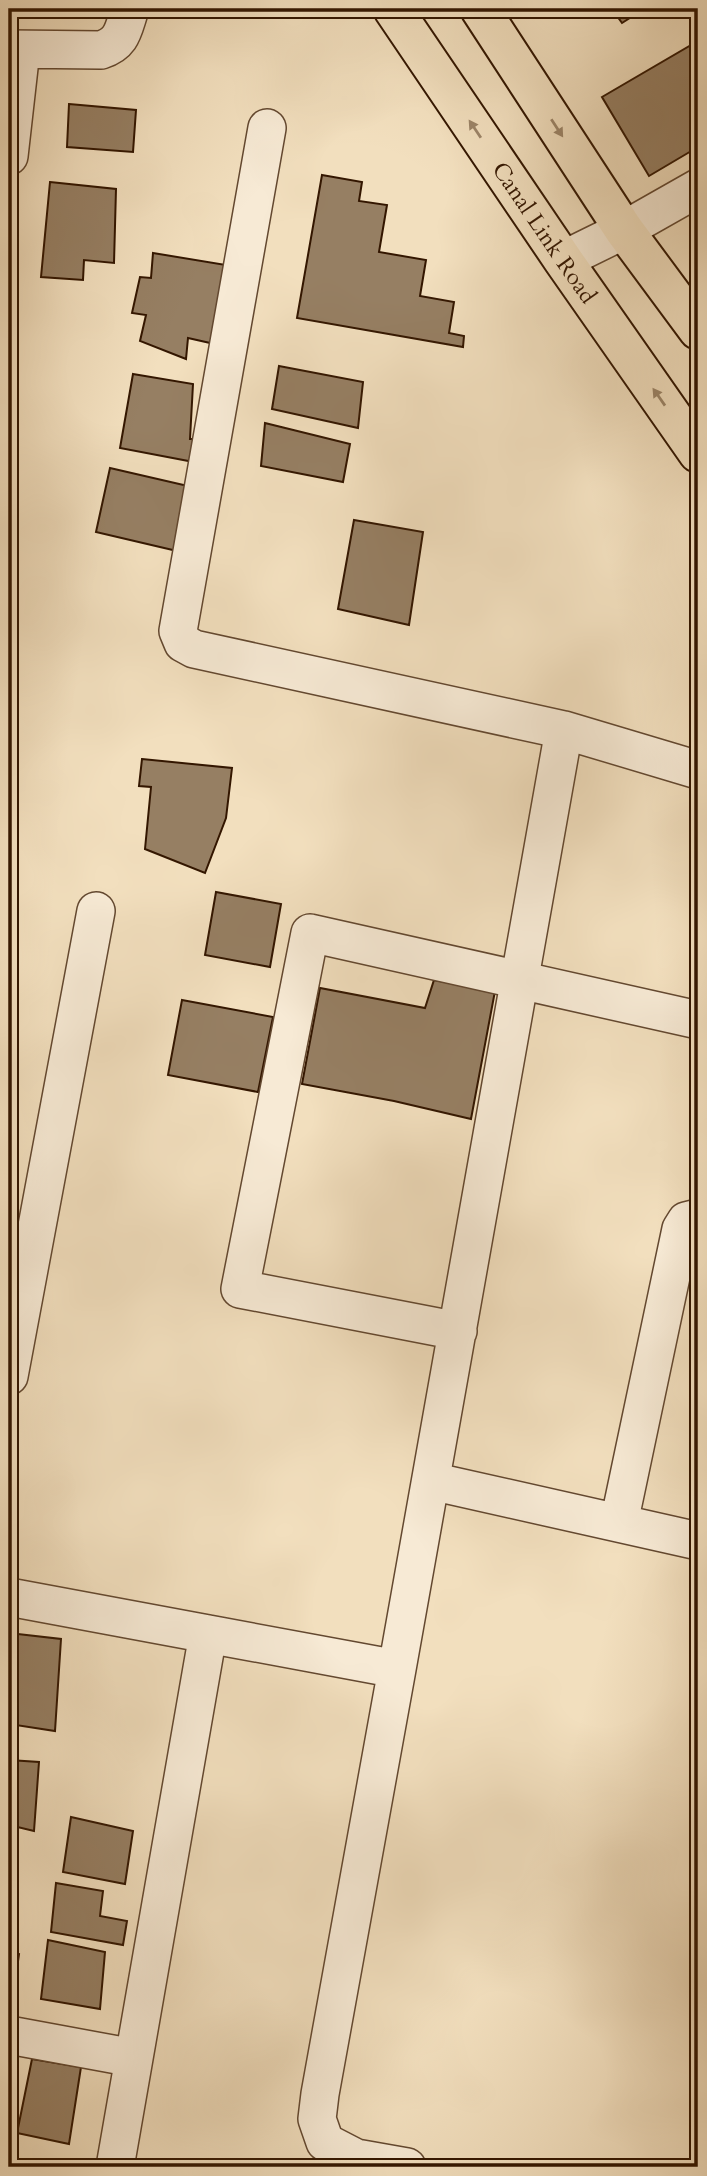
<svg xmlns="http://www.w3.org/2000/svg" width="707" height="2176" viewBox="0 0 707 2176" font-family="Cardo,serif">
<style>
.building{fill:#967f63;stroke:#331600;stroke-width:2}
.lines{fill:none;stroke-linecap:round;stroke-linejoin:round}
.minor-casing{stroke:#634830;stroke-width:40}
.major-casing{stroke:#331600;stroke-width:42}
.minor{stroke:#f7ead5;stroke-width:37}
.major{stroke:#f2dfbe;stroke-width:38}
.oneway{fill:#9c8568}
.labels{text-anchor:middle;stroke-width:7;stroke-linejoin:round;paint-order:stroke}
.street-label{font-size:23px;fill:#331600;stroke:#f7ead5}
</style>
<rect width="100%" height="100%" fill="#f2dfbe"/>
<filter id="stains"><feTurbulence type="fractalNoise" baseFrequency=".00286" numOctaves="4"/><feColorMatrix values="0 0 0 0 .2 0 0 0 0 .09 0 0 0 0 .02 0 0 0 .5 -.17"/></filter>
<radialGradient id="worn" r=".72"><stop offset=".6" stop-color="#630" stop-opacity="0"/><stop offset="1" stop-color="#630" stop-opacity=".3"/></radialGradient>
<path class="building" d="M612,9H644L622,23Z
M698,41V147L649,176L602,97Z
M69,104L136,110L133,152L67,147Z
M322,175L362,182L359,201L387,205L379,252L426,260L420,296L454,302L449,333L464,336L463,347L297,318Z
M50,182L116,189L114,263L84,260L83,280L41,277Z
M153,253L232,266L219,345L188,338L186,359L140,341L146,315L132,313L140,277L151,278Z
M279,366L363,382L358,428L272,409Z
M133,374L193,384L190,439H201L199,463L120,448Z
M265,423L350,444L343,482L261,466Z
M110,468L188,486L177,551L96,532Z
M354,520L423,532L409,625L338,609Z
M142,759L232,768L226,818L205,873L145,849L151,787L139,786Z
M216,892L281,904L270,967L205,955Z
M434,980L495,991L471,1119L394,1101L302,1084L320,988L425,1008Z
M182,1000L273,1017L258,1092L168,1075Z
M9,1633L61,1639L55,1731L9,1724Z
M9,1760L39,1762L34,1831L9,1825Z
M71,1817L133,1831L125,1884L63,1872Z
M56,1883L103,1891L100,1916L127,1921L123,1945L51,1932Z
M48,1940L105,1952L100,2009L41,1999Z
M9,1952L19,1954L14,1990L9,1989Z
M32,2059L81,2067L69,2144L17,2133Z"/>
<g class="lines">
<defs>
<path id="minor" d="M9,49L101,50C123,43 123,29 130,9
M267,128L178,631L183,643L194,649L564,730
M9,156L21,50
M563,260L624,230L698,188
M458,1331L240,1289L310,933L698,1020
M9,1376L96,911
M431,1481L698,1541
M619,1523L681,1229L686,1221L698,1218
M9,1597L208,1634
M397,1669L320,2094L317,2119L325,2142L356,2158L407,2167
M9,2035L134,2058
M115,2167L208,1634L397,1669L564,730L698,770"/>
<g id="major">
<path id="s1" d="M393,9L563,260L698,453"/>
<path d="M480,9L624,230L698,330"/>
</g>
</defs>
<use href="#minor" class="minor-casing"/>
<use href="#major" class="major-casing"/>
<use href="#minor" class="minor"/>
<use href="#major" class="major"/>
</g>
<defs><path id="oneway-solid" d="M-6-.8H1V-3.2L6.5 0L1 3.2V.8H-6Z" transform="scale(1.75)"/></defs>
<g class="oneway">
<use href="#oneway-solid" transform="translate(557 128) rotate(57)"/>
<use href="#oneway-solid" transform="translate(475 129) rotate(-124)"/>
<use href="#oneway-solid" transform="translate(659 397) rotate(-125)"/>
</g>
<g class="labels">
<g class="street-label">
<text dy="8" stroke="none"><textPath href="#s1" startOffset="270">Canal Link Road</textPath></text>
</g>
</g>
<rect width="707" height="2176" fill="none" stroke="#f2dfbe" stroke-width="35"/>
<rect x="10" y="10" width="686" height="2155" fill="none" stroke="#331600" stroke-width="3.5"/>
<rect x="18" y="18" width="672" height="2141" fill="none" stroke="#331600" stroke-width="2"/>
<rect width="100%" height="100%" filter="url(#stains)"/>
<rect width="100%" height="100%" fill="url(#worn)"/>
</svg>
